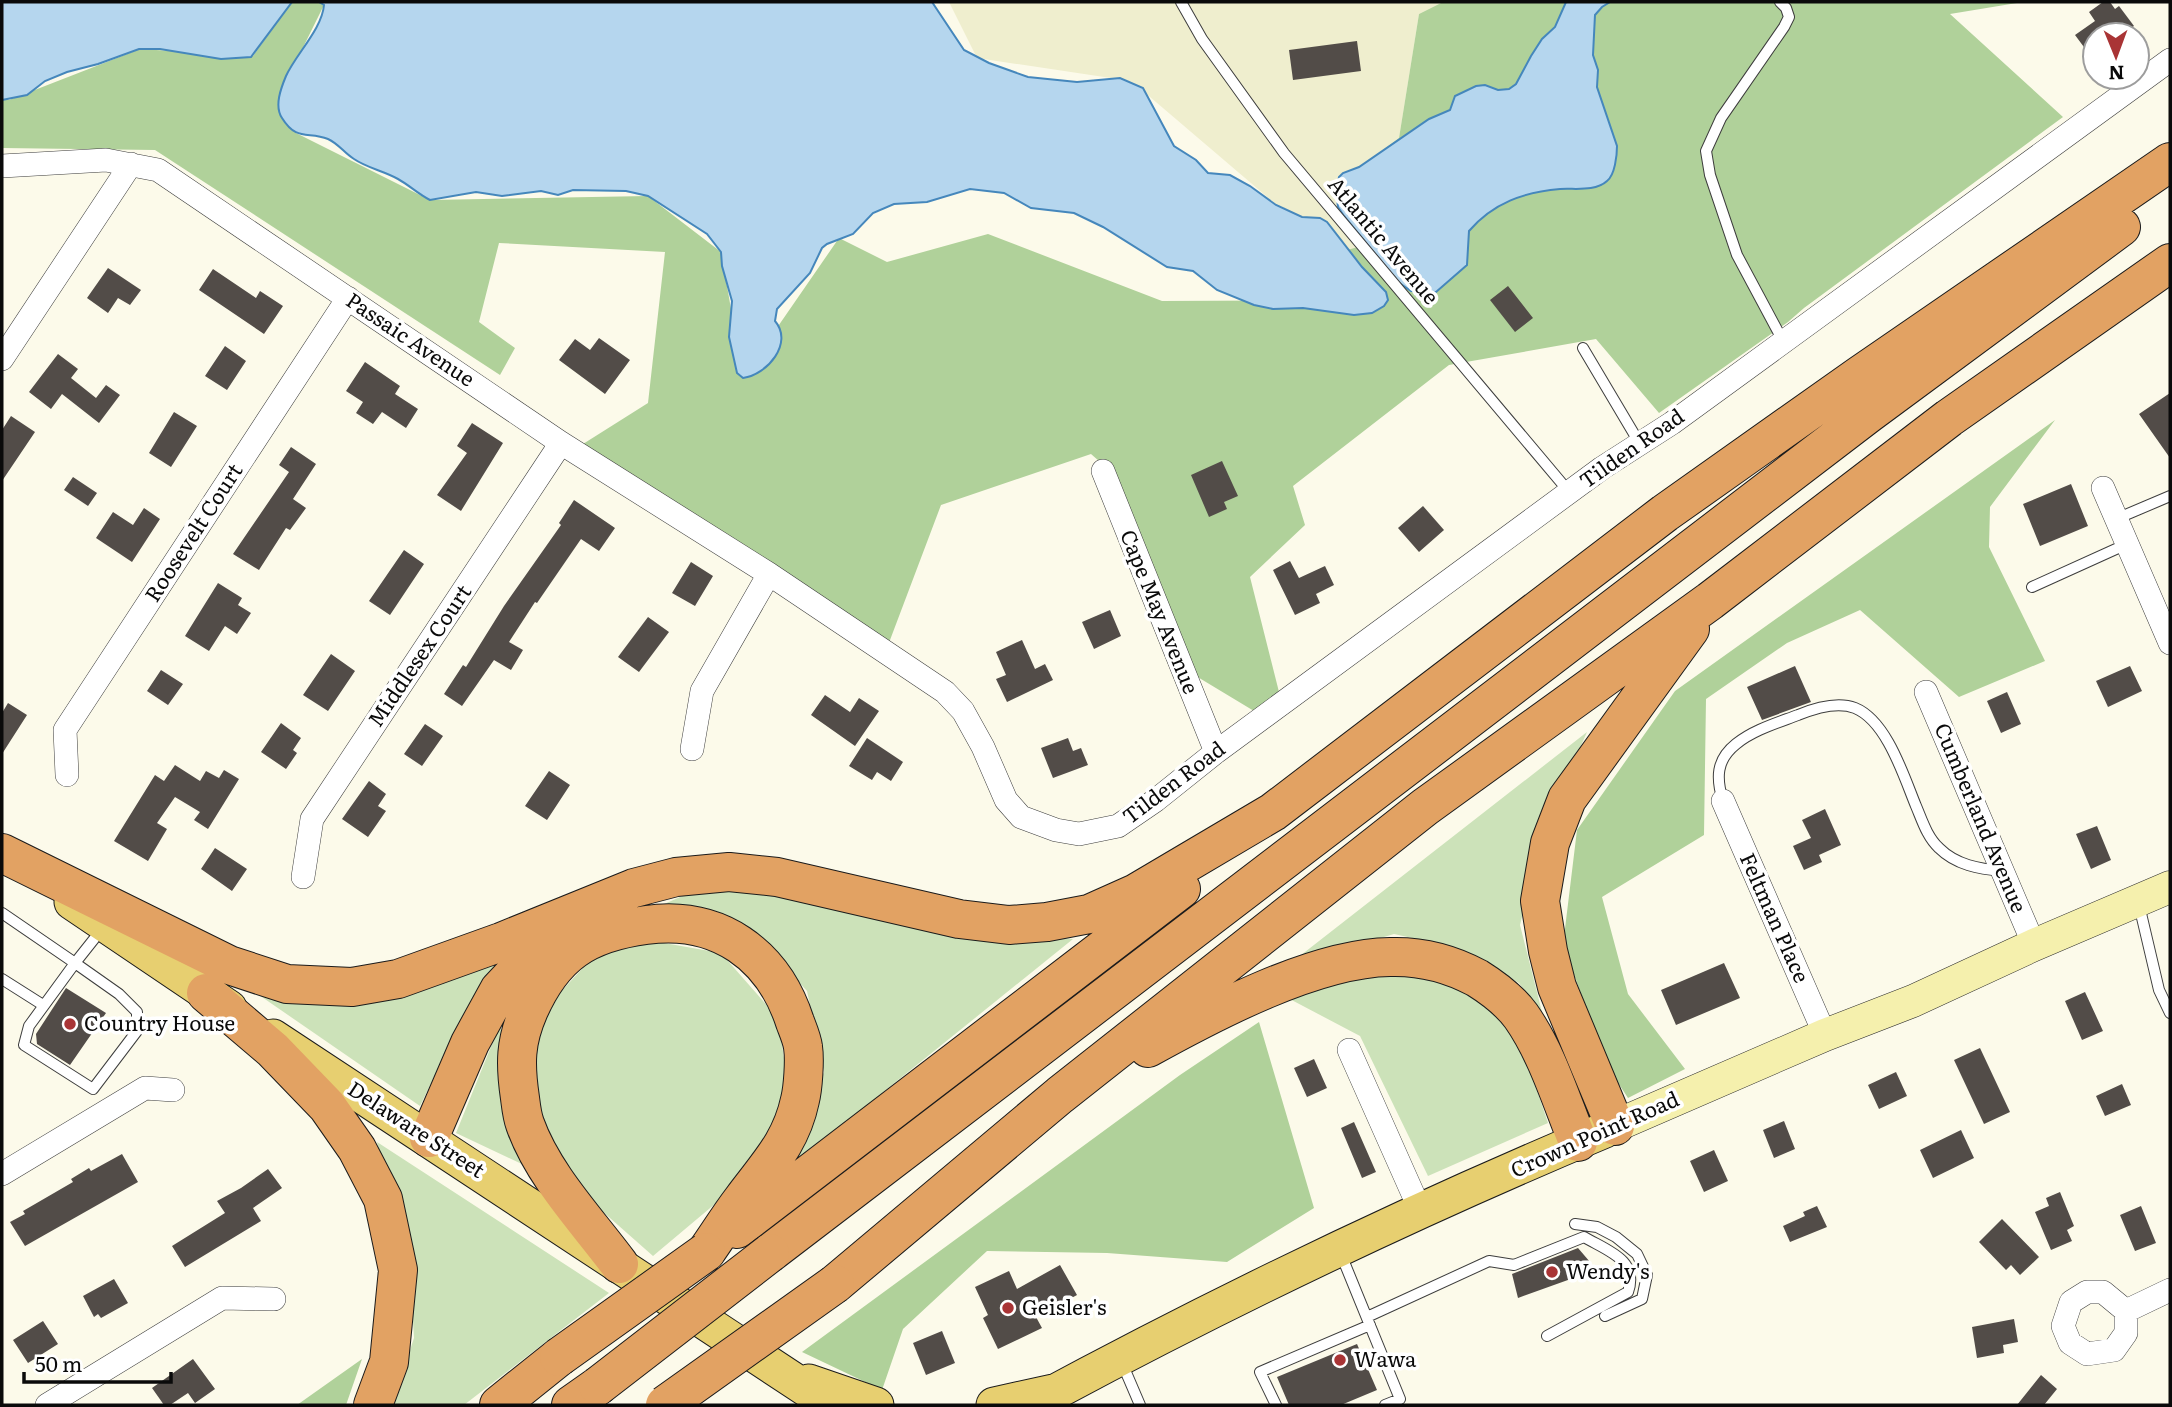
<svg xmlns="http://www.w3.org/2000/svg" width="2172" height="1407" viewBox="0 0 2172 1407" font-family="Literata,serif">
<style>
.farmland{fill:#efeece}
.green{fill:#cce2b9}
.forest{fill:#b0d19a}
.water{fill:#b5d6ee;stroke:#4587bc;stroke-width:2}
.building{fill:#524c48}
.lines{fill:none;stroke-linecap:round;stroke-linejoin:round}
.lane-casing{stroke:#3d3d3d;stroke-width:12}
.street-casing{stroke:#3d3d3d;stroke-width:24}
.secondary-casing{stroke:#2c2c2c;stroke-width:33}
.primary-casing{stroke:#1b1b1b;stroke-width:37}
.highway-casing{stroke:#1b1b1b;stroke-width:40}
.lane{stroke:#fff;stroke-width:10}
.street{stroke:#fff;stroke-width:23}
.secondary{stroke:#f5f0ad;stroke-width:32}
.primary{stroke:#e7cf70;stroke-width:35}
.highway{stroke:#e2a263;stroke-width:38}
.highway-bridge-casing{stroke:#1b1b1b;stroke-width:40;stroke-linecap:butt}
.highway-bridge{stroke:#e2a263;stroke-width:38}
.poi-dot{fill:#a93435;stroke:#fff;stroke-width:2.5}
.labels{text-anchor:middle;stroke-width:7;stroke-linejoin:round;paint-order:stroke}
.street-label{font-size:21px;fill:#0a0a0a;stroke:#fff}
.poi-label{font-size:21px;fill:#0a0a0a;stroke:#fff;text-anchor:start}
</style>
<rect width="100%" height="100%" fill="#fcfaea"/>
<path class="farmland" d="M949,2H1443L1419,14L1399,138L1337,185L1362,246L1334,254L1136,85L1124,80L977,58Z"/>
<path class="green" d="M1587,732L1542,834L1520,925L1544,1020L1519,983L1453,947L1394,934L1287,966Z
M703,887L813,896L967,932L1073,939L784,1172L824,1072L807,991L752,931L655,908Z
M647,940L721,953L778,1018L790,1098L728,1193L653,1256L576,1188L534,1110L528,1027L594,956Z
M503,961L447,1050L420,1106L259,995L362,1004Z
M1366,974L1434,978L1484,1002L1523,1049L1548,1123L1428,1176L1360,1036L1284,996Z
M501,1022V1068L524,1165L456,1133Z
M377,1142L609,1293L464,1405H392L414,1338L410,1271Z"/>
<path class="forest" d="M292,2H319L324,5L280,94L296,133L430,200L648,196L721,252L743,377L839,238L887,262L988,234L1162,301L1387,300L1334,254L1361,246L1337,185L1399,138L1419,14L1443,2H2023L1950,14L2063,117L1804,308L1788,322L1659,413L1596,339L1449,365L1293,486L1305,525L1250,577L1279,692L1254,711L1191,673L1116,476L1091,454L941,505L887,648L583,444L648,403L665,252L499,243L479,322L515,348L500,375L155,150L2,148V97L9,100L140,49L253,56Z
M2055,420L1990,507L1989,547L2045,661L1959,697L1860,610L1787,643L1706,699L1704,835L1602,897L1628,994L1685,1069L1628,1098L1609,1069L1563,945L1577,830L1675,691Z
M1259,1022L1314,1208L1227,1262L1107,1253L987,1251L903,1329L882,1390L802,1352L1180,1075Z
M362,1359L346,1405H297Z"/>
<path class="water" d="M2,2H292L251,57L221,59L160,49H139L98,64L67,72L45,81L27,95L2,100Z
M319,2H932L964,50L989,63L1028,77L1077,82L1120,78L1143,88L1174,146L1196,160L1208,173L1230,175L1250,186L1276,205L1302,217L1320,218L1327,222L1362,267L1386,292L1388,300L1384,306L1372,313L1354,315L1303,308L1273,309L1254,305L1217,290L1193,271L1167,267L1103,227L1074,213L1031,208L1004,193L970,189L927,202L894,204L873,213L853,234L827,244L822,248L810,273L777,309L775,321C794,343 767,375 743,378L737,373L729,337L732,301L722,266L721,252L707,234L648,196L626,191L573,190L558,195L541,191L502,196L476,192L430,200C418,194 409,185 398,179C384,171 367,168 354,159C344,153 339,144 328,139C308,131 297,142 282,118C274,106 281,88 286,76C296,54 322,29 324,5Z
M1566,2H1610L1602,7L1595,15L1593,55L1598,70L1597,87L1617,146C1617,155 1615,175 1607,181C1595,192 1575,188 1560,189C1524,192 1493,203 1469,231L1467,265L1436,292L1411,291L1398,282L1344,216L1338,207L1336,191L1339,177L1343,173L1359,167L1429,119L1450,110L1455,96L1476,86L1485,85L1498,90L1509,89L1516,84L1531,56L1542,39L1555,27Z"/>
<path class="building" d="M2103,2H2110L2115,9L2119,6L2134,26L2121,35H2095V62L2075,35L2095,21L2089,12Z
M1357,41L1361,71L1293,80L1289,50Z
M108,268L141,290L130,305L118,298L108,313L87,298Z
M213,269L256,298L260,291L283,306L264,334L199,290Z
M1508,286L1533,318L1515,332L1490,300Z
M599,338L630,360L605,394L559,360L575,339L590,350Z
M225,346L246,361L227,390L205,376Z
M58,354L78,369L71,378L96,398L106,385L120,395L99,423L62,394L51,409L29,392Z
M365,362L400,386L395,394L418,409L406,428L382,412L373,424L356,413L363,402L346,391Z
M2170,393V458L2139,414Z
M174,412L197,426L171,467L149,453Z
M11,416L35,432L2,481V430Z
M472,423L503,443L461,511L437,495L467,453L457,446Z
M291,447L316,464L293,499L306,508L290,530L286,528L259,570L233,554L289,472L279,465Z
M1222,461L1238,496L1224,502L1227,509L1209,517L1191,475Z
M73,477L97,493L88,506L64,490Z
M2071,484L2088,526L2040,546L2023,504Z
M574,500L615,528L599,551L581,539L537,603L535,602L509,642L523,650L511,670L494,660L462,706L444,694L463,665L466,667L504,606L561,525L559,523Z
M1423,506L1444,530L1419,552L1398,528Z
M144,508L160,519L132,562L96,538L113,512L133,525Z
M404,550L424,564L390,615L369,601Z
M1290,561L1299,578L1325,566L1334,585L1316,594L1320,603L1295,615L1273,570Z
M691,562L713,576L695,606L672,593Z
M218,583L242,598L238,605L251,613L237,634L225,626L209,651L185,636Z
M1110,610L1121,636L1094,649L1082,622Z
M648,617L669,632L639,672L618,657Z
M1022,640L1035,669L1045,664L1053,680L1007,702L996,679L1006,675L996,652Z
M331,654L355,671L328,711L303,695Z
M1795,666L1811,702L1762,720L1747,687Z
M2130,666L2142,691L2108,707L2096,681Z
M161,670L183,684L168,705L147,691Z
M2007,692L2021,724L2001,733L1987,701Z
M825,695L850,712L859,698L879,711L855,746L811,715Z
M8,703L27,715L2,754V713Z
M281,723L301,738L293,750L297,753L286,769L261,752Z
M425,724L443,736L422,766L404,754Z
M867,738L903,762L891,781L877,772L872,780L849,766Z
M1068,738L1073,751L1081,748L1088,765L1053,778L1041,748Z
M175,765L200,781L206,771L219,778L224,770L239,779L208,829L194,820L200,812L175,797L157,823L167,829L148,861L114,841L155,775L164,781Z
M549,771L570,785L547,820L525,806Z
M369,781L386,794L378,806L386,811L368,837L342,819Z
M1825,809L1841,845L1819,855L1822,862L1804,870L1793,846L1811,838L1802,820Z
M2097,826L2111,860L2091,869L2076,834Z
M215,848L247,869L232,891L201,869Z
M1724,963L1740,998L1676,1025L1661,990Z
M66,988L106,1013L70,1065L37,1044L36,1034Z
M2085,992L2103,1031L2082,1040L2065,1001Z
M1980,1048L2010,1112L1984,1124L1954,1060Z
M1314,1059L1327,1088L1307,1097L1294,1068Z
M1896,1072L1907,1096L1879,1109L1868,1085Z
M2122,1084L2131,1105L2105,1116L2096,1096Z
M1784,1121L1795,1149L1774,1158L1763,1130Z
M1354,1122L1376,1172L1362,1178L1341,1128Z
M1961,1130L1974,1158L1933,1178L1920,1150Z
M1714,1150L1728,1181L1704,1192L1690,1161Z
M122,1154L138,1182L25,1246L10,1222L25,1214L23,1211L73,1182L71,1179L89,1168L91,1171Z
M268,1169L282,1188L253,1208L261,1221L185,1267L172,1246L225,1213L217,1201L241,1188Z
M2060,1192L2074,1226L2067,1230L2072,1241L2051,1250L2035,1212L2049,1206L2046,1198Z
M1817,1206L1827,1227L1790,1242L1783,1226L1805,1216L1803,1212Z
M2141,1206L2156,1243L2135,1251L2120,1215Z
M2002,1219L2039,1257L2020,1275L2011,1265L2006,1270L1979,1242Z
M1578,1248L1590,1262L1593,1271L1518,1298L1512,1274Z
M1060,1265L1077,1295L1036,1317L1042,1328L998,1349L983,1318L988,1315L975,1287L1009,1271L1017,1289Z
M114,1279L128,1303L101,1318L98,1314L94,1317L83,1296Z
M2014,1319L2018,1342L2003,1345L2004,1353L1977,1358L1972,1327Z
M43,1321L58,1344L28,1363L13,1340Z
M942,1331L955,1363L926,1375L913,1343Z
M1357,1344L1377,1390L1341,1405H1289L1277,1377Z
M193,1359L215,1389L195,1403L188,1393L170,1405H164L152,1388Z
M2041,1375L2057,1389L2044,1405H2017Z"/>
<g class="lines">
<defs>
<path id="lane" d="M1181,2L1202,39L1284,153L1570,493
M1780,2L1786,8L1789,17L1784,27L1721,118L1706,151L1710,175L1737,255L1783,341
M1583,348L1640,444
M2116,519L2170,496
M2032,587L2127,544
M1723,801C1716,778 1716,760 1736,744C1753,730 1777,723 1798,715C1815,708 1837,701 1855,708C1887,721 1904,777 1916,806C1922,820 1927,837 1939,848C1956,865 1979,869 2003,871
M2139,905L2159,990L2170,1013
M2,913L75,963L29,1026L24,1045L93,1089L137,1031V1012L119,994L75,963L102,929
M2,979L43,1005
M1575,1224L1597,1227L1616,1237L1637,1254L1647,1275L1642,1299L1605,1316
M1340,1252L1400,1399L1385,1405
M1367,1317L1489,1261L1514,1265L1584,1237C1608,1251 1639,1260 1628,1292L1547,1336
M1122,1363L1140,1405
M1276,1405L1260,1372L1370,1325"/>
<path id="street" d="M2,166L106,160L158,170L561,443L769,574L945,692L963,711L983,747L1006,800L1021,817L1056,830L1079,834L1118,826L1156,800L1216,752L1602,468L1672,423L2170,60
M2,359L131,164
M1103,471L1216,752
M2103,488L2170,643
M1926,692L2034,945
M692,749L702,691L769,574
M67,775L65,730L348,298
M1723,801L1825,1035
M303,877L312,819L561,443
M1349,1050L1421,1212
M2,1174L145,1088L173,1090
M2087,1292H2103L2126,1311V1333L2114,1350L2087,1354L2070,1343L2063,1326L2071,1302Z
M2126,1311L2170,1290
M47,1405L222,1298L274,1299"/>
<path id="secondary" d="M1615,1126L1825,1035L1913,1001L2034,945L2170,887"/>
<path id="primary" d="M72,902L229,1008
M273,1037L831,1405
M809,1382L876,1405
M994,1405L1053,1392
M1031,1405C1218,1304 1409,1212 1605,1130"/>
<path id="highway" d="M2,853L229,965L287,984L352,987L398,979L501,942L634,888L676,877L729,872L777,877L959,919L1009,925L1047,922L1089,914L1136,893L1273,812L1665,513L1860,375L2170,162
M206,993L273,1050L327,1106L357,1149L383,1199L398,1270L389,1362L373,1405
M1148,1048C1213,1012 1315,958 1390,957C1420,956 1451,964 1477,978C1493,988 1510,1001 1521,1016C1547,1053 1561,1100 1578,1142
M1615,1126L1557,987L1548,951L1540,901L1550,843L1567,799L1690,629
M429,1138L470,1043L499,990L560,925
M737,1229L1181,889
M770,1253L1868,414L2121,227
M619,1264C587,1221 543,1175 525,1124C522,1116 521,1106 520,1098C515,1064 515,1042 529,1010C554,954 586,933 646,925C718,915 773,954 795,1022C798,1030 802,1039 803,1047C805,1060 803,1088 800,1100C791,1143 767,1166 742,1200C729,1217 718,1235 706,1252
M835,1284L1060,1095L1425,807L1710,601L1949,418L2170,263
M499,1405L559,1357
M571,1405L598,1386"/>
</defs>
<use href="#lane" class="lane-casing"/>
<use href="#street" class="street-casing"/>
<use href="#secondary" class="secondary-casing"/>
<use href="#primary" class="primary-casing"/>
<use href="#highway" class="highway-casing"/>
<use href="#lane" class="lane"/>
<use href="#street" class="street"/>
<use href="#secondary" class="secondary"/>
<use href="#primary" class="primary"/>
<use href="#highway" class="highway"/>
<defs>
<path id="highway-bridge" d="M559,1357L706,1252
M598,1386L770,1253
M665,1405L835,1284"/>
</defs>
<use href="#highway-bridge" class="highway-bridge-casing"/>
<use href="#highway-bridge" class="highway-bridge"/>
</g>
<g class="poi-dot">
<circle cx="70" cy="1024" r="7"/>
<circle cx="1552" cy="1272" r="7"/>
<circle cx="1008" cy="1308" r="7"/>
<circle cx="1340" cy="1360" r="7"/>
</g>
<g class="labels">
<g class="street-label">
<text transform="translate(1383 241) rotate(50)" y="7">Atlantic Avenue</text>
<text transform="translate(410 340) rotate(34)" y="7">Passaic Avenue</text>
<text transform="translate(1632 449) rotate(-35)" y="7">Tilden Road</text>
<text transform="translate(194 533) rotate(-57)" y="7">Roosevelt Court</text>
<text transform="translate(1159 612) rotate(68)" y="7">Cape May Avenue</text>
<text transform="translate(420 656) rotate(-56)" y="7">Middlesex Court</text>
<text transform="translate(1174 783) rotate(-37)" y="7">Tilden Road</text>
<text transform="translate(1980 818) rotate(67)" y="7">Cumberland Avenue</text>
<text transform="translate(1774 918) rotate(66)" y="7">Feltman Place</text>
<text transform="translate(416 1130) rotate(33)" y="7">Delaware Street</text>
<text transform="translate(1595 1135) rotate(-24)" y="7">Crown Point Road</text>
</g>
<g class="poi-label">
<text x="84" y="1031">Country House</text>
<text x="1566" y="1279">Wendy's</text>
<text x="1022" y="1315">Geisler's</text>
<text x="1354" y="1367">Wawa</text>
</g>
</g>
<rect width="2172" height="1407" fill="none" stroke="#0a0a0a" stroke-width="7"/>
<g transform="translate(2116 56) rotate(179)"><circle r="33" fill="#ffffff" stroke="#9d9d9d" stroke-width="2"/>
<path d="M0-5L12 26L0 18L-12 26Z" fill="#a93435"/>
<text y="-10" font-size="19" font-weight="bold" text-anchor="middle" fill="#0a0a0a">N</text>
</g>
<path d="M24 1372v10h147v-10" fill="none" stroke="#0a0a0a" stroke-width="3.5"/>
<text x="35" y="1372" font-size="21" fill="#0a0a0a" stroke="#ffffff" stroke-width="5" paint-order="stroke">50 m</text>
</svg>
